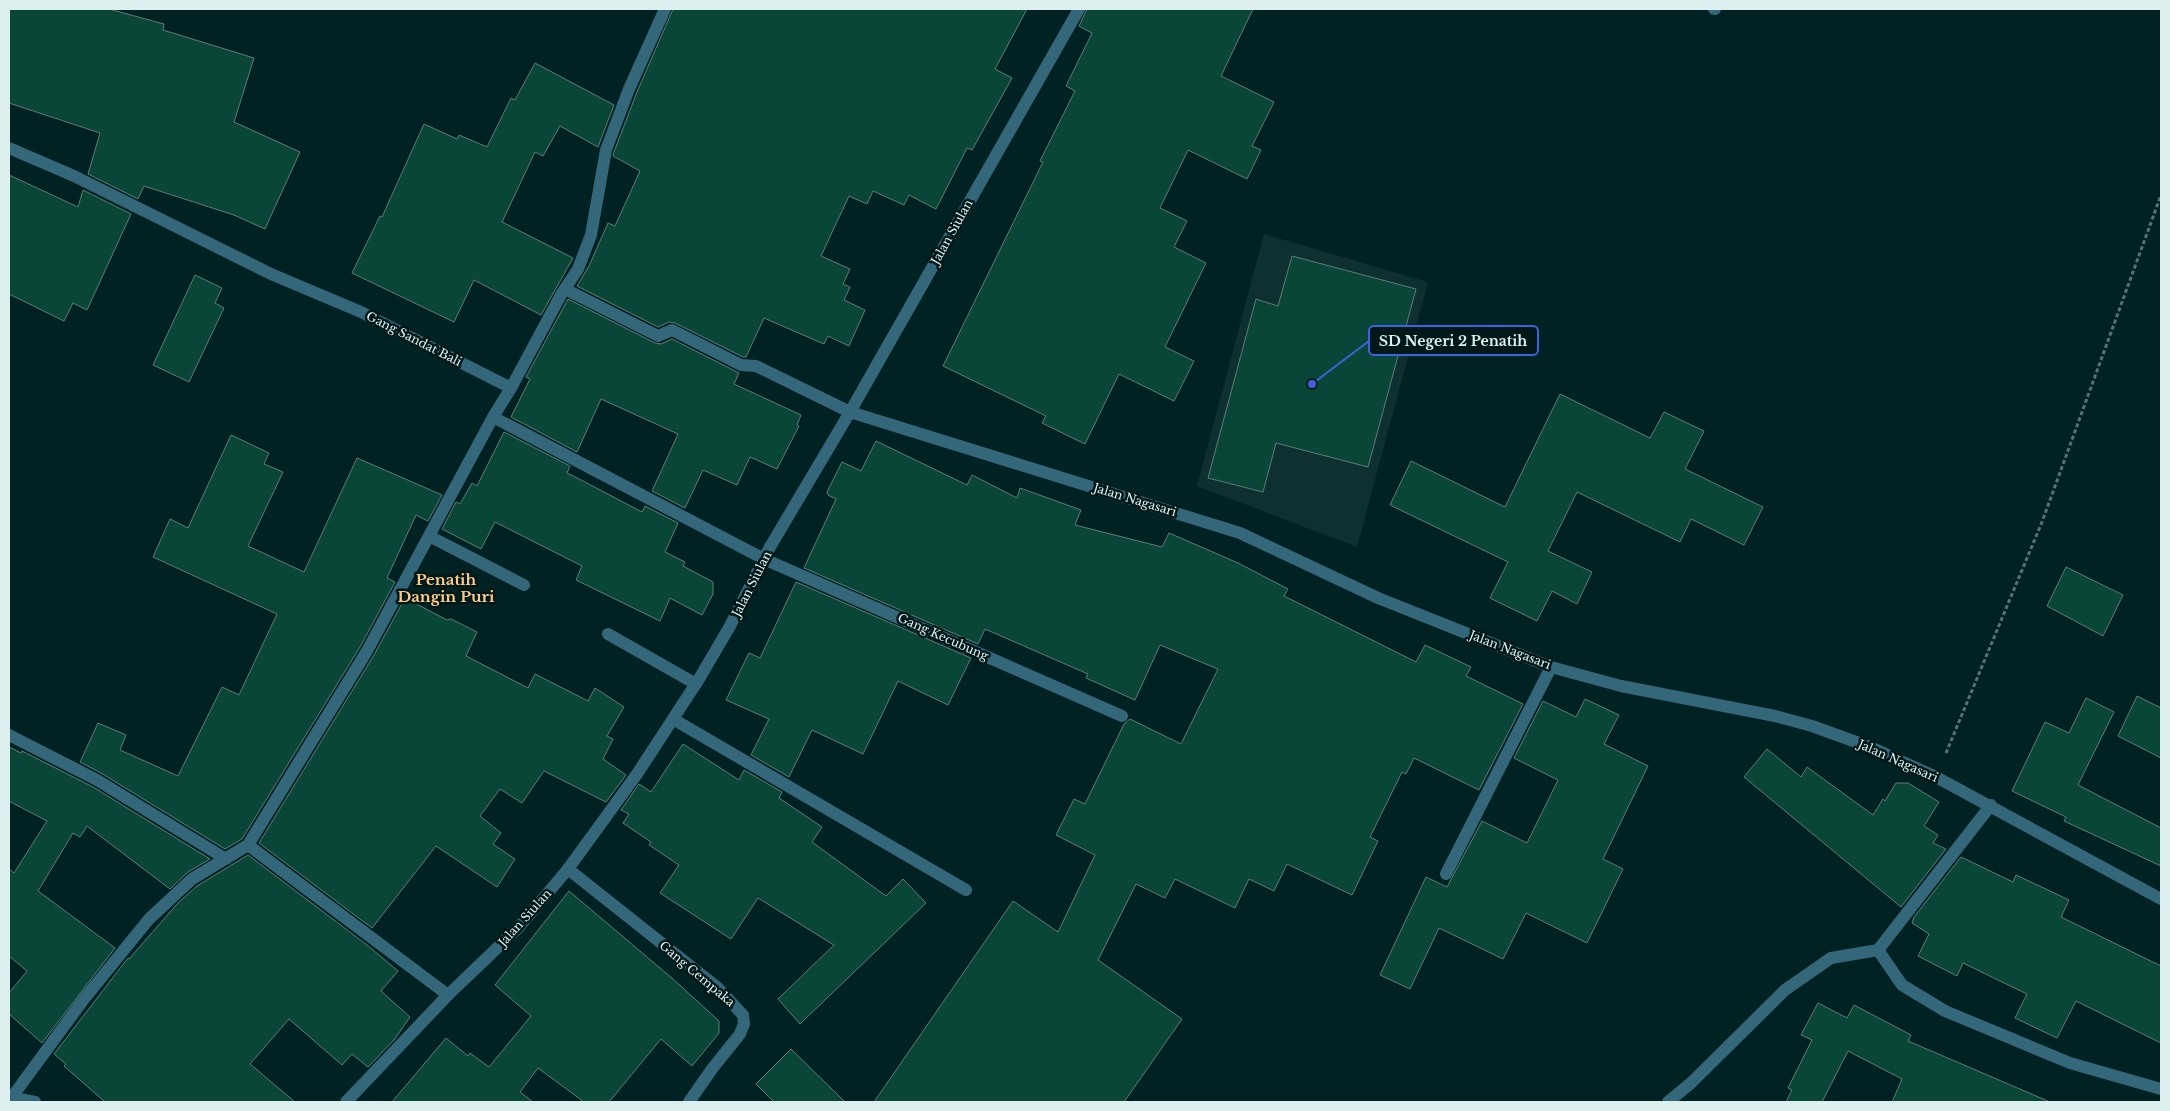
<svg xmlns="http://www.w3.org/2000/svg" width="2170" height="1111" viewBox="0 0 2170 1111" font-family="'Libre Baskerville',serif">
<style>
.built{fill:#0e3031}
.building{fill:#0a4638;stroke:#5e7d73}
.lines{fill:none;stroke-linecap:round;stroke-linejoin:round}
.path{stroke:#577273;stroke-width:3;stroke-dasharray:4 2.5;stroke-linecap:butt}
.service{stroke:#34677a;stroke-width:12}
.minor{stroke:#34677a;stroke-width:12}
.tertiary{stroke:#34677a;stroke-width:12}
.labels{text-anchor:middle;stroke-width:5;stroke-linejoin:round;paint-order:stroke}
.street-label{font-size:12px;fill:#ddefef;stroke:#011819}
.quarter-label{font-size:15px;font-weight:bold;fill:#feca8a;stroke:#011819}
.leader{fill:none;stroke:#3a66db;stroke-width:2}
.callout-dot{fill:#3a66db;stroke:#011819;stroke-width:2}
.callout{fill:#011819;stroke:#3a66db;stroke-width:2}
.callout-label{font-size:14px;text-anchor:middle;font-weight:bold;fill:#ddefef}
</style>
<rect width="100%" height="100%" fill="#012223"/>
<path class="built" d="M1264,234L1428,282L1357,547L1197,486Z"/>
<path class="building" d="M9,9H109L164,24L163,30L254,58L234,122L300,152L265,229L234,215L144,186L138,199L88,174L100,133L9,103Z
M673,9H1027L995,69L1012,78L972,150L967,148L936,209L909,195L904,205L873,191L867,204L849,196L821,256L850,269L843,284L850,287L844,300L865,310L849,346L828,336L824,344L764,318L746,357H743L675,323L669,322L658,327L577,286L589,266L608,223L615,226L640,171L613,156L614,152L637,92Z
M1087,9H1253L1221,76L1274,102L1252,146L1261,150L1247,179L1188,150L1160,208L1187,221L1174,247L1206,263L1165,347L1194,361L1174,401L1119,374L1085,444L1042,423L1046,416L943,366L1043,162L1040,161L1075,91L1066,86L1092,33L1079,26Z
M535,63L614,105L598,147L560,126L543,156L535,152L502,222L573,258L541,315L474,280L454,322L352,273L380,216L382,217L424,124L457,139L459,135L487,147L511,98L515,100Z
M9,175L78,207L83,190L131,214L87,310L73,303L64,321L9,294Z
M1292,256L1416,289L1368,467L1276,443L1263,492L1208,478L1256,299L1278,306Z
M195,275L222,288L215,303L224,308L189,382L153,365Z
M568,299L655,343L661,344L672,339L739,373L734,384L801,415L797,425L799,426L777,469L750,457L737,485L703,470L685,508L652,491L678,434L601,399L577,452L511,417L530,379L526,377Z
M1560,394L1650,438L1664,412L1704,431L1685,469L1763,507L1744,545L1691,519L1680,542L1577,492L1548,551L1592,572L1577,604L1552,591L1537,621L1490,598L1508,562L1390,505L1411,461L1505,507Z
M504,432L570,466L567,473L581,480L642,512L645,506L678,523L665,552L685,562L683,566L713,582V594L702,615L670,598L660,621L576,580L582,566L495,522L481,549L442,529L456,502L460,504L472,483L477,486Z
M231,435L269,453L264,464L283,472L248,546L304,572L357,458L442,495L428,521L416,515L387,578L395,582L360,647L242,839L225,849L101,773L80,762L98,723L126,735L120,750L178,776L222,687L239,695L277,614L153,557L170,519L188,528Z
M876,441L967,485L972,475L1017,498L1020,488L1081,510L1075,525L1162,547L1169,533L1238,563L1288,589L1284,596L1416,662L1425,645L1471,667L1466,676L1523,704L1479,790L1414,758L1406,774L1402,772L1370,837L1378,841L1352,895L1287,864L1274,891L1249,879L1235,908L1175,879L1165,898L1136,884L1098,960L1182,1019L1124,1102H874L1013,901L1058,932L1095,855L1056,835L1074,799L1085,804L1124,724L1130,719L1181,744L1218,669L1160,645L1135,700L1086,678L1088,674L985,629L978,644L804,568L836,499L828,495L827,492L842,462L861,471Z
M2066,567L2123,595L2103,636L2047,606Z
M796,582L971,658L948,705L898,681L863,754L812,730L789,777L751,755L769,719L726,700L749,653L760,658Z
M405,598L447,620L451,619L477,632L466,656L528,688L535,674L588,701L595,688L624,707L607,736L613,739L603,759L626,775L606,802L544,771L522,803L500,789L480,816L501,833L493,844L515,859L497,887L436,846L372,928L259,843L374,655Z
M2137,696L2161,708V758L2118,736Z
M2086,698L2114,712L2078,785L2161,828V866L2064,821L2066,817L2012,791L2045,722L2069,733Z
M1585,699L1619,715L1604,744L1648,766L1603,859L1623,869L1587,943L1526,913L1503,959L1439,928L1410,989L1380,975L1426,877L1447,887L1482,821L1527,843L1558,780L1514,758L1543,701L1576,717Z
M683,744L739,780L744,770L782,792L779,798L822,827L812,842L886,896L903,879L926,903L800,1024L778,999L834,945L758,898L731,939L660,893L679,865L649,845L651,842L623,823L629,814L621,810L639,784L651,792Z
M9,747L21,753L22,751L93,787L210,859L188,872L170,889L87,826L80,837L73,833L38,891L115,948L42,1043L9,1014V993L27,971L9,956V869L14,873L47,821L9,801Z
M1767,749L1801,777L1807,767L1873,815L1883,799L1885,801L1896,783H1908L1939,802L1924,826L1938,835L1933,843L1946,849L1901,907L1744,777Z
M248,855L367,945L398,971L381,991L410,1017L394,1040L368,1067L352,1054L342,1065L289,1019L250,1064L295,1102H105L64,1066L66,1064L54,1054L128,958L129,959L178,903L197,886Z
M1961,857L2013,882L2016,875L2069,900L2061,917L2161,966V1043L2076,1001L2057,1038L2015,1018L2027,994L1963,963L1957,976L1918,956L1929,934L1912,923L1914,917Z
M569,891L673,979L719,1021V1033L692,1066L661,1039L609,1102H584L538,1068L520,1092L533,1102H392L446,1038L468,1056L470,1053L489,1067L531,1016L495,985Z
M1818,1003L1847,1018L1854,1005L1911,1035L1908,1041L2050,1102H1892L1902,1079L1848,1051L1822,1102H1786L1792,1090L1788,1088L1812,1040L1801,1035Z
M791,1049L845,1102H774L756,1084Z"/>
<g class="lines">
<path class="path" d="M1946,753L2042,522L2161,195"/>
<path class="service" d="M565,289L658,336L672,330L741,365L756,366L850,412"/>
<path class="minor" d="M1714,9H1715
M9,148L74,176L271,274L361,312L511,388L493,417L764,559L1122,716
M511,388L562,293L578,269L591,235L606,150L629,89L665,9
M429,536L524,585
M608,634L696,684
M673,719L966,890
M9,735L97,780L226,859
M1991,805L1878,950L1902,985L1945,1011L2070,1063L2161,1089
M248,845L448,995
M568,869L718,988L743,1015L744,1024L740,1034L712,1069L689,1102
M1446,874L1551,667
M9,1097L35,1102
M12,1097L84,999L149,919L192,879L248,845L367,651L493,417
M1668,1102L1691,1083L1785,990L1831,958L1878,950"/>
<path class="tertiary" d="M850,412L1240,533L1378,598L1551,667L1621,686L1775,716L1812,726L1870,747L1936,777L2161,899
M346,1102L448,995L519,927L568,869L637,774L699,679L730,626L770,547L850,412L1079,9"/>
</g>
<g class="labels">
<g class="street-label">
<text transform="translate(952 232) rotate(-61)" y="4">Jalan Siulan</text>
<text transform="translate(414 339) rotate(27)" y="4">Gang Sandat Bali</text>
<text transform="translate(1135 500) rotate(17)" y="4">Jalan Nagasari</text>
<text transform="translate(752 584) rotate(-63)" y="4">Jalan Siulan</text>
<text transform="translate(943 637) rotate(24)" y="4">Gang Kecubung</text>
<text transform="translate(1510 650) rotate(21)" y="4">Jalan Nagasari</text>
<text transform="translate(1898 761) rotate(24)" y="4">Jalan Nagasari</text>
<text transform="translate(525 918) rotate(-48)" y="4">Jalan Siulan</text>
<text transform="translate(697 974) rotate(40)" y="4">Gang Cempaka</text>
</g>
<g class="quarter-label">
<text x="446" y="585">Penatih<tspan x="446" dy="17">Dangin Puri</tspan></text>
</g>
</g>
<path class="leader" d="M1312 384L1369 341"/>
<circle class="callout-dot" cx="1312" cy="384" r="5"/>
<rect class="callout" x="1369" y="326" width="169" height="29" rx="5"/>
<g class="callout-label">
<text x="1453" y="346">SD Negeri 2 Penatih</text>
</g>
<rect width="2170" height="1111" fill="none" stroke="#ddefef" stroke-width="20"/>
</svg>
